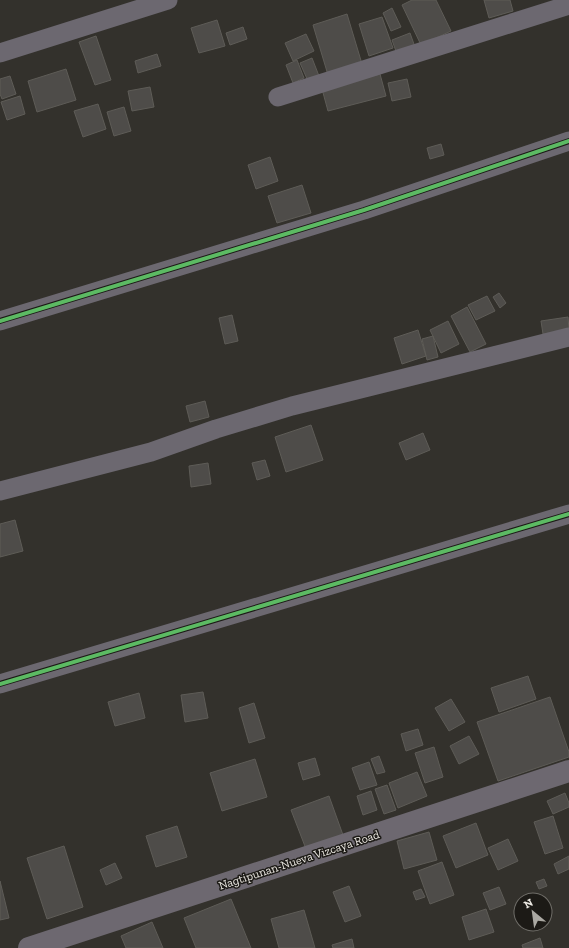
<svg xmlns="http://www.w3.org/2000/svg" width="569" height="948" viewBox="0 0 569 948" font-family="'Zilla Slab',serif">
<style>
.building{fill:#4e4c49;stroke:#5e5c57}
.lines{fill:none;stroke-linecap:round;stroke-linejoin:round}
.minor{stroke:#6c6870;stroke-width:19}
.major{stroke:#6d6870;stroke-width:22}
.cycleway-casing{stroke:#1c1a16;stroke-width:6}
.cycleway{stroke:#5cba63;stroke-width:4}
.labels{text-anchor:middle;stroke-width:3;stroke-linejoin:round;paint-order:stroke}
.street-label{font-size:12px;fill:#ece9e3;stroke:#1c1a16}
</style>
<rect width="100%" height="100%" fill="#33312c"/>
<path class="building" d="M412,0H436L451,31L421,45L402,5Z
M484,0H510L513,11L489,18Z
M392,8L401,27L391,31L383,13Z
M347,14L362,64L328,75L313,25Z
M382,17L393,48L369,56L359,24Z
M217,20L225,46L199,53L191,28Z
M243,27L247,39L230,45L226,33Z
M410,33L415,47L397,54L392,40Z
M306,34L314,51L293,61L285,43Z
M96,36L111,80L95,85L79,42Z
M157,54L161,66L138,73L135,61Z
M312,58L319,76L308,81L300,63Z
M297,60L304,78L293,83L286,65Z
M66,69L76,100L37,112L28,81Z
M380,74L386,96L328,111L322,89Z
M10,76L16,94L2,99L0,94V79Z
M407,79L411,97L392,101L388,83Z
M150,87L154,107L132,111L128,91Z
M20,96L25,114L7,120L1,102Z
M98,104L106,129L83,137L74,111Z
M124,107L131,131L114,136L107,112Z
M441,144L444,155L430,159L427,148Z
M270,157L278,181L256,189L248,165Z
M302,185L311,213L277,223L268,196Z
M499,293L506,303L500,308L493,297Z
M487,296L495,311L476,320L468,305Z
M467,307L486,344L470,352L451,316Z
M232,315L238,341L225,344L219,318Z
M568,317L569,330L543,334L541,321Z
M448,321L459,344L441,353L430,330Z
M418,330L426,356L402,364L394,338Z
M433,336L438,357L427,360L422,339Z
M205,401L209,417L190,422L186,406Z
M311,425L323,460L286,472L275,437Z
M423,433L430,450L406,460L399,443Z
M265,460L270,476L257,480L252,463Z
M208,463L211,484L191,487L189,466Z
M15,520L23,551L0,557V524Z
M528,676L536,699L499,712L491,688Z
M203,692L208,718L185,722L181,695Z
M139,693L145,718L115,726L108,702Z
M550,697L569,752V757L498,781L477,722Z
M451,699L465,722L449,731L435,708Z
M254,703L265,738L249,743L239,708Z
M418,729L423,745L406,751L401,734Z
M469,736L479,754L459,764L450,746Z
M434,747L443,777L425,783L415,753Z
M379,756L385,772L377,774L371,759Z
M315,758L320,775L303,780L298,763Z
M255,759L267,797L222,811L210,773Z
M369,762L377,785L360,790L352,768Z
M417,772L427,796L398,808L389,783Z
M387,785L396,810L384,814L375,789Z
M371,791L377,810L363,815L357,796Z
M565,793L569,803V807L553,814L547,801Z
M329,796L343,835L306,849L291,810Z
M553,816L563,848L545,854L534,822Z
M476,823L488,855L456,868L443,836Z
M177,826L187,857L156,867L146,836Z
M429,832L437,860L404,869L397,841Z
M508,839L518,861L498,870L488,848Z
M64,846L83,907L47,919L27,858Z
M569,856V869L558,874L554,864Z
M442,862L454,895L430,904L418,871Z
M115,863L122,878L106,885L100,870Z
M544,879L547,886L539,889L536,882Z
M0,881L9,918L0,920Z
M349,886L361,916L345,922L333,892Z
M499,887L506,904L490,910L483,893Z
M421,889L425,897L416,900L413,892Z
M231,899L251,948H196L184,918Z
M486,909L494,932L469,940L462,917Z
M304,910L315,948H279L271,919Z
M152,922L163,948H126L121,936Z
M540,938L543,948H523L522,945Z
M352,939L354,948H333L332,945Z"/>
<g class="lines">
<path class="minor" d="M0,53L168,0
M278,97L569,5
M0,321L364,210L569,141
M0,491L151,452L216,429L292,406L569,337
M0,684L569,514"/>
<path class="major" d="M29,948L569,771"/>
<defs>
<path id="cycleway" d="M0,321L364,210L569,141
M0,684L569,514"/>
</defs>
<use href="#cycleway" class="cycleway-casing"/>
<use href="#cycleway" class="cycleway"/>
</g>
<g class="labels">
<g class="street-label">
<text transform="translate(299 860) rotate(-18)" y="4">Nagtipunan-Nueva Vizcaya Road</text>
</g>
</g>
<g transform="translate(533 912) rotate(331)"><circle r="19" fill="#1c1a16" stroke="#6f6d68"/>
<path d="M0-3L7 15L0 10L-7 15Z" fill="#aba9a3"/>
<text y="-6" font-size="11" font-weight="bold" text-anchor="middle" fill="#ece9e3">N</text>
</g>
</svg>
